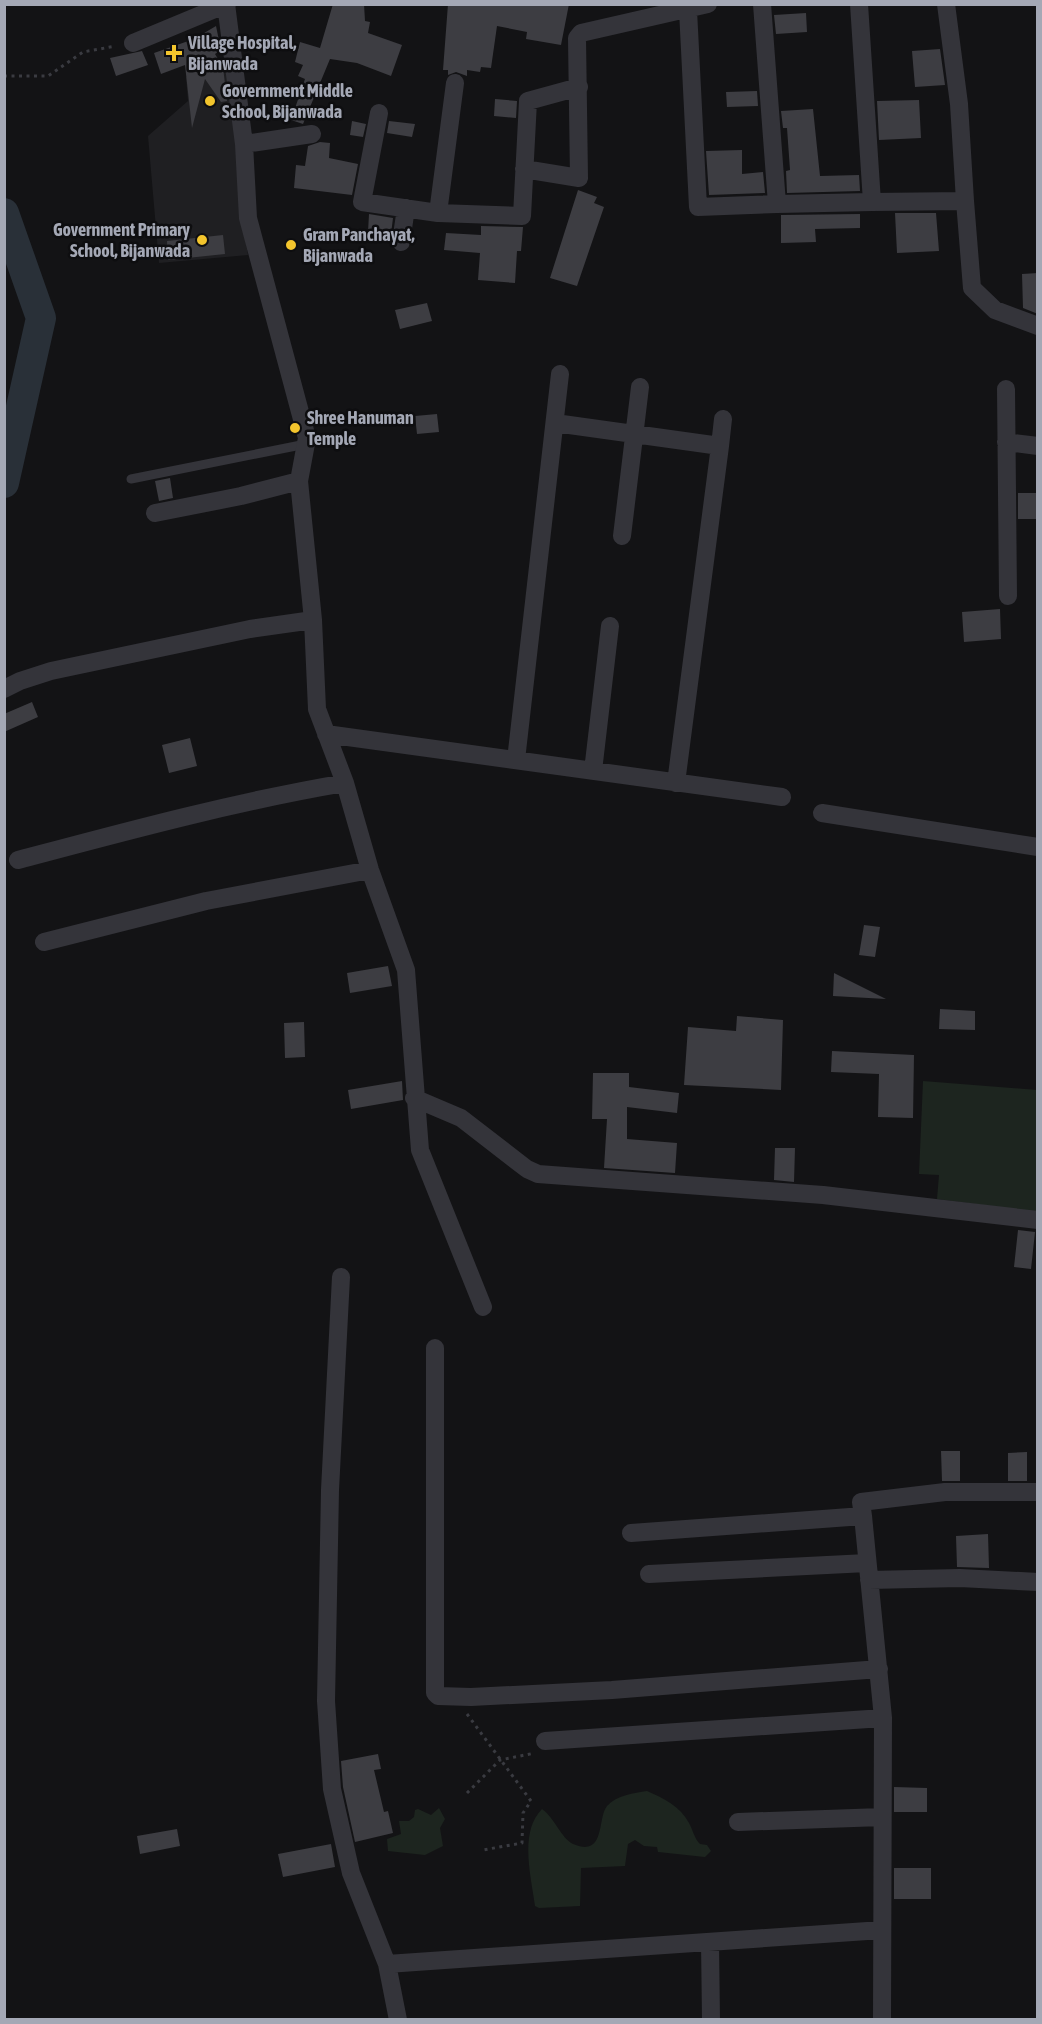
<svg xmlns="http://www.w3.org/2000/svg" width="1042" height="2024" viewBox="0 0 1042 2024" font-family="'Asap Condensed',sans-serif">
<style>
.built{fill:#1f1f22}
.green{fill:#1d251f}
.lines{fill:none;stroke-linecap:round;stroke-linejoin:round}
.river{stroke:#293038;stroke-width:30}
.building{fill:#3d3d42}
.path{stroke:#3a3b41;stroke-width:3;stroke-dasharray:3 4.5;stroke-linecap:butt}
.lane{stroke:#34343a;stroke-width:9}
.street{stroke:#34343a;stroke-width:18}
.poi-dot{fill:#f3c52d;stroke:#0e0e10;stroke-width:2}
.labels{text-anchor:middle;stroke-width:5;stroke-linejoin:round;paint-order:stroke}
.poi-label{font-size:18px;font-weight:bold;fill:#a4a8b5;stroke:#0e0e10;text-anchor:start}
</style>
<rect width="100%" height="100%" fill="#131315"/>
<path class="built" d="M230,71L241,215L248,255L159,263L148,136L188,101L186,77Z"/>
<path class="green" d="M923,1081L1037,1090V1212L937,1199L939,1175L919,1174Z
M647,1791C663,1798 680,1806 689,1823C693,1830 694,1838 700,1844L707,1845L711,1851L705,1857L658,1852L657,1847L644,1846L635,1840L628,1844L625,1866L581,1868L580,1906L539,1908L535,1906C531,1876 519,1832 542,1809C554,1817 561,1838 573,1844C606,1858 597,1818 607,1806C617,1795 634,1793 647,1791Z
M439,1808L445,1819L440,1828L443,1846L425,1855L388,1851L387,1839L401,1834L399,1821H409L414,1817L415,1810L418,1809L431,1815Z"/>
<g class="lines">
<path class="river" d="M4,213L41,318L4,483"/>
</g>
<path class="building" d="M333,4H364L365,21L370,22L368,33L402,45L391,76L357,63L330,59L303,124L291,120L305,79L298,76L303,65L295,62L300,42L320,48Z
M448,4H569L561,45L526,39L527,32L497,26L491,68L481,67L480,72L467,70V76L456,72L448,75V70H443Z
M806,13L807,32L776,34L774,15Z
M216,26L221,50L215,54L223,67L227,101L221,102L205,79L192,128L185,65L161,74L154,53L194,39Z
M940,49L945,85L915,87L912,51Z
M142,51L148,65L116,76L110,58Z
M757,91L758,106L727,107L726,92Z
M495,99L517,101L516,118L494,116Z
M919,100L921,138L879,140L877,101Z
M813,109L820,176L859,175L860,191L787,193L786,171L790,170L787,128H783L781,111Z
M352,121L366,124L363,137L350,135Z
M389,121L415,124L412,137L387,133Z
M320,142L330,143L329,158L358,164L352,195L294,188L296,165L305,166L308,146Z
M742,150V174L763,172L765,193L709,195L706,151Z
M578,190L597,197L594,203L604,207L577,286L550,278Z
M895,213H936L939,251L897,253Z
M369,214L393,218L391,234L368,232Z
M860,214V228L815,229L816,242L781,243V215Z
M481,226L523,227L521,251H517L515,283L478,280L480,253L444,250L446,233L481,235Z
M223,235L225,254L168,260L167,241Z
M1038,273V314L1023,308L1022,274Z
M427,303L432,321L400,329L395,310Z
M437,414L439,432L417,434L415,416Z
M170,478L173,498L159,501L155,481Z
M1018,493H1038V519H1018Z
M1000,609L1001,639L964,642L962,612Z
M32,702L38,717L4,732V714Z
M190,738L197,766L169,773L162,745Z
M864,925L880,927L875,957L859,955Z
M388,966L392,986L350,993L347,973Z
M834,973L886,999L833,996Z
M940,1009L975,1011V1030L939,1029Z
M737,1016L783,1020L781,1090L684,1085L688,1027L736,1031Z
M304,1022L305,1057L285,1058L284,1023Z
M832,1051L914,1055L913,1118L878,1117L879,1074L831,1072Z
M593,1073H629V1087L679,1093L677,1113L627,1107V1139L677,1143L675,1173L604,1168L607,1119H592Z
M402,1081L403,1100L351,1109L348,1090Z
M775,1148H795L794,1182L774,1180Z
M1018,1230L1035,1232L1031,1269L1014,1267Z
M941,1451H960V1481H942Z
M1027,1452V1481H1008V1453Z
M988,1534L989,1568L957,1567L956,1536Z
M378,1754L381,1769L374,1770L384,1812L388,1811L393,1833L355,1842L343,1787L341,1761Z
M894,1787L927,1788V1812H894Z
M177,1829L180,1846L140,1854L137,1836Z
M331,1844L335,1867L283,1877L278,1854Z
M894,1868H931V1899H894Z"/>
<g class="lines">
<path class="path" d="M4,76H48L83,52L116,46
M467,1714L531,1801L523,1813L522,1843L483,1850
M467,1793L500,1760L535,1753"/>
<path class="lane" d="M131,479L306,444"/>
<path class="street" d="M226,4L244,144L248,218L307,438L299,481L313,620L317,709L345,783L370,870L406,970L420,1150L483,1307
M859,4L872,202L965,201L972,288L995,310L1038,326
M946,4L959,104L965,201
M688,10L698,207L777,204L762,4
M133,43L227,4
M455,83L438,213L522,216L528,101L579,87
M379,113L362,202L438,213
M244,144L312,134
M524,169L579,178L577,38L581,33L708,4
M777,204L872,202
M401,242L406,208
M1006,389L1008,596
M555,423L720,446L723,419
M1006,442L1038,446
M155,513L241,496L299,481
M622,536L640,387
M4,689L20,681L51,671L250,629L313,620
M326,734L782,797
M516,760L560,374
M593,771L610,626
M676,783L720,446
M822,813L1038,847
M18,860C127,831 234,802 345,783
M44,942L206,901L370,870
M414,1098L461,1118L527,1169L538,1174L823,1195L1038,1220
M341,1277L330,1490L326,1701L332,1789L351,1873L387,1964L398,2020
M435,1348V1693L438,1696L471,1697L612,1690L879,1669
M863,1516L861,1502L945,1492H1038
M631,1533L863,1516L883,1718L882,2020
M649,1574L867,1563
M869,1580L960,1578L1038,1582
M545,1741L883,1718
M738,1822L882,1817
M710,1942L711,2020
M387,1964L882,1930"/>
</g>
<g class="poi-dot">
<path d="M171 44h6v6h6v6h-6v6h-6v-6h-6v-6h6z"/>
<circle cx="210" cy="101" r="6"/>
<circle cx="202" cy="240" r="6"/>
<circle cx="291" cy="245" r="6"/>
<circle cx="295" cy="428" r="6"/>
</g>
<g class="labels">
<g class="poi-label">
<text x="188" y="49">Village Hospital,<tspan x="188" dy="21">Bijanwada</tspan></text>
<text x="222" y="97">Government Middle<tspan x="222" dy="21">School, Bijanwada</tspan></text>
<text x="190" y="236" text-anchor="end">Government Primary<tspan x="190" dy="21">School, Bijanwada</tspan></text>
<text x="303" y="241">Gram Panchayat,<tspan x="303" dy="21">Bijanwada</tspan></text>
<text x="307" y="424">Shree Hanuman<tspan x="307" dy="21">Temple</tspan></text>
</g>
</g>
<rect width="1042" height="2024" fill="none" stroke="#a4a8b5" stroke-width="12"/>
</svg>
